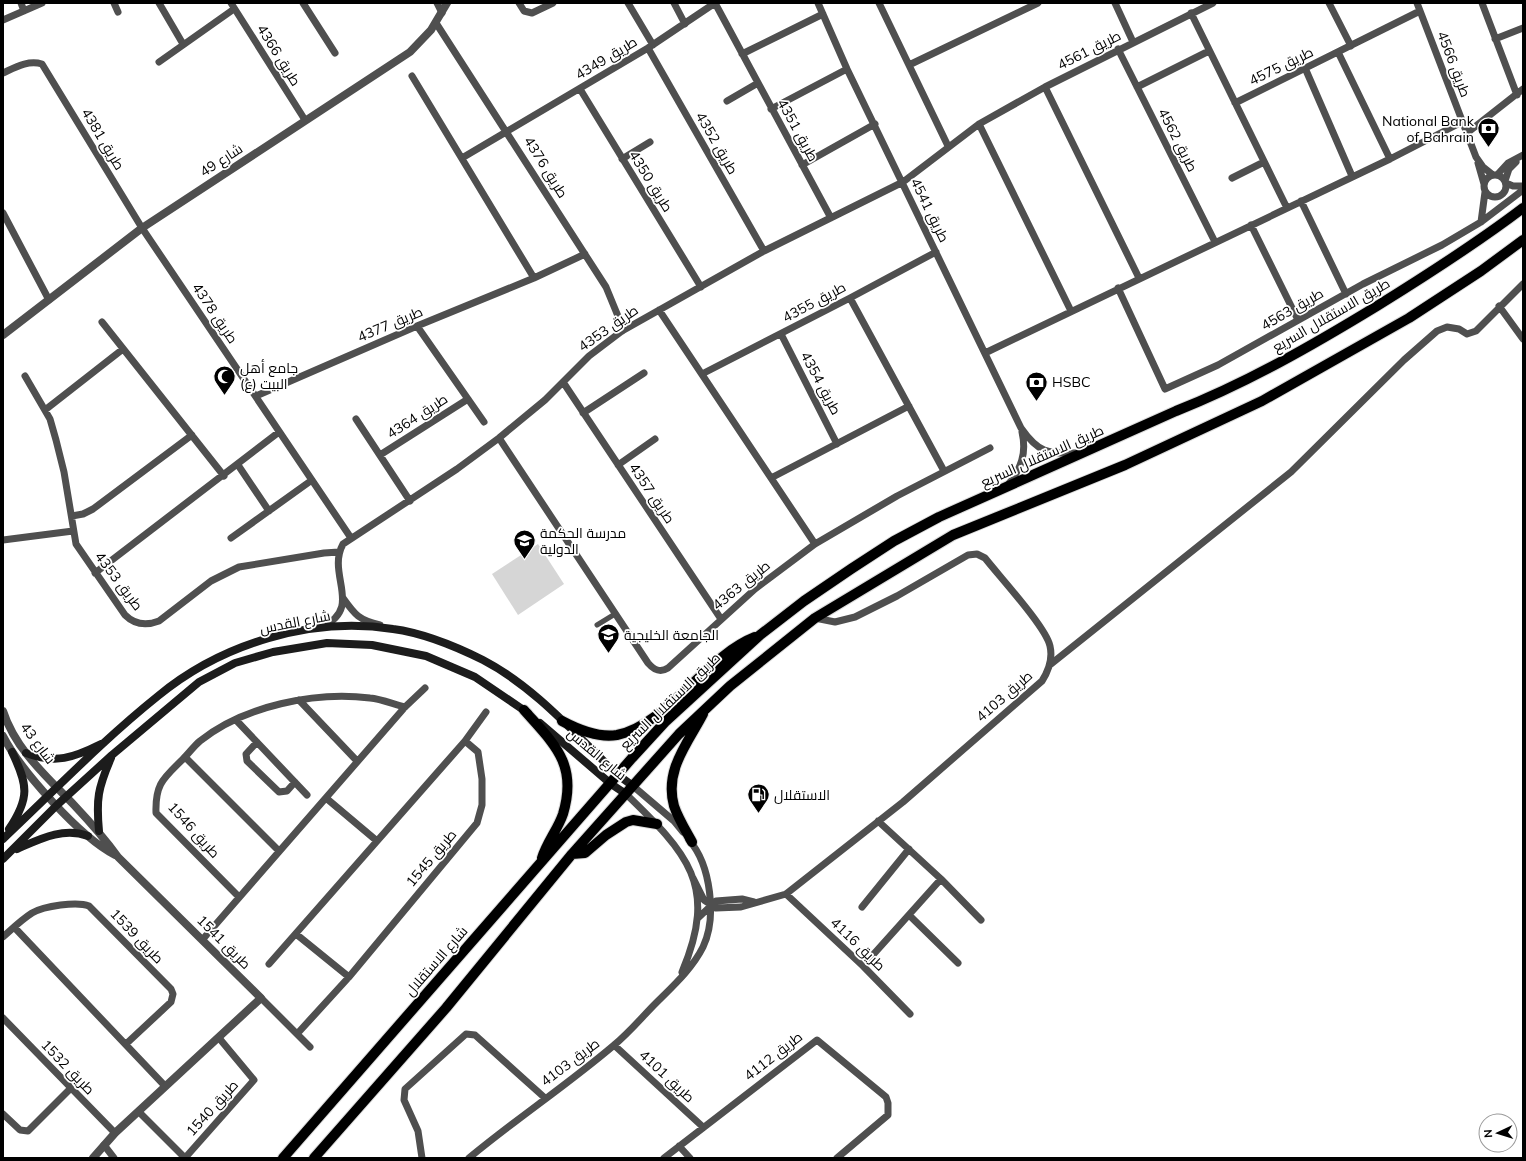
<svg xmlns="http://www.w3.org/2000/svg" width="1526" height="1161" viewBox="0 0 1526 1161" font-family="Mulish,Cairo,sans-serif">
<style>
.green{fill:#d6d6d6}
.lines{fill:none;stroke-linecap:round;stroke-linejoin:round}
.primary-casing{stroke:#dbdbdb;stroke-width:12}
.pedestrian{stroke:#4f4f4f;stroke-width:5}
.minor{stroke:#4f4f4f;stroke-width:7}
.tertiary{stroke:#4f4f4f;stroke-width:8}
.secondary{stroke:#1c1c1c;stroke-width:8}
.primary{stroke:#000;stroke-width:10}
.labels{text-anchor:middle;stroke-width:3.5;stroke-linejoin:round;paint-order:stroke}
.street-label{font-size:14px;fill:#000;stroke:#fff}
.poi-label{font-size:14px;fill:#000;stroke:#fff;text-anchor:start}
</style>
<rect width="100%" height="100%" fill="#fff"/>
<path class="green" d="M538,544L564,584L518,615L492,574Z"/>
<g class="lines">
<defs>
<path id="primary" d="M524,710C554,744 578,764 563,814C558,829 547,842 542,858
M562,721C579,730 598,738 617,735C667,725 706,656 755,637
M692,842C686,831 678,818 674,806C664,770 688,743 703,714
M572,854L585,853L606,835L626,822L633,820L657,824
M283,1158L632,758L665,722L760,635L804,601L851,569L894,541L939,517L1176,411C1247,383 1313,345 1377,306C1427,275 1477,243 1523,208
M314,1158L446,1008L572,854L679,734L730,686L815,618L953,535L1125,465L1262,401L1409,318L1481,271L1523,240"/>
</defs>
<use href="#primary" class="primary-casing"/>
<path class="pedestrian" d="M597,625L615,614"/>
<path class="minor" d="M21,3L24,11
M114,3L118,12
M159,3L183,44
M231,3L305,120
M303,3L335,53
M437,3L442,13
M519,3L524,11L532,13L553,3
M628,3L653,45
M674,3L685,24
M715,3L831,218
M818,3L847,69L1021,428C1040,455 1049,453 1079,453
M879,3L948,146
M1115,3L1133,42
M1329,3L1351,46
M1417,3L1476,157L1483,167L1493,175
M1482,3L1517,95
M1191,13L1287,208
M3,20L42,3
M436,23L606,287L620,321L622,331
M1495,39L1523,28
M648,48L764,251
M1118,49L1215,242
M1338,52L1390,159
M742,54L823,14
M159,62L234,9
M909,65L1038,3
M1305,68L1352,176
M3,73C16,67 28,60 42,64L142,228L351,538
M412,76L534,278
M1045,87L1139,278
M1137,87L1209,51
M580,89L701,287
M727,101L758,83
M1235,103L1420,11
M771,109L847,69
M979,124L1071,311
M1467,133L1523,89
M462,158L648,48L715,3
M622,159L650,142
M1478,163L1484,184
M802,165L875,124
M1484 186a11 11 0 1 1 22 0a11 11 0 1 1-22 0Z
M1497,175L1508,163L1523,155
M1232,178L1264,162
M1505,181L1509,169L1516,162
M1506,183L1513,186H1523
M1301,201L1346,294
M3,213L49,300
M1481,222L1485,192
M1251,225L1298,320
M1118,288L1165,389L1218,365L1363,284L1442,245L1481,222L1523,190
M850,298L944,471
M1499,306L1523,339
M659,310L815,544
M102,322L224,476
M417,326L484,422
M781,334L837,444
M985,353L1390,159L1462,122
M702,374L850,298L936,252
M25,376L50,419L56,440L64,472L76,544L125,615C135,625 146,626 159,621L211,581L239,567L324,553L339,552
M563,382L721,619
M256,396L417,326L534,278L585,254
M45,410L123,349
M583,413L644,373
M356,419L410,501
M499,438L648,663C654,670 660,673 668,668L755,589L815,544L897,496L990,448
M380,455L468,399
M238,465L269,511
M618,465L655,439
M771,478L909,406
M1008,485C1021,468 1027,454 1022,432
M72,516L83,514L93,509L192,435
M231,538L312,480
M3,540L73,531
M95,573L279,432
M343,598C355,615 359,620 380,625
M322,627C364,607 326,575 343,544L457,469L499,438L545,400L589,356L622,331L764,251L903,182L979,124L1045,87L1213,3
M1051,664L1291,472L1404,360L1437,331L1447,327L1459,329L1467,334L1476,331L1523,284
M299,700L357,761
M236,720L307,795
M257,742L246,754L247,761L279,792L287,791L295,782
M185,757L279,851
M633,786L674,821L683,832
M626,794C687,853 719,885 682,972
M326,798L377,841
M878,821L941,879L981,920
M693,878L704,900L716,908L741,907L786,894L903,802L1042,681C1049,670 1053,659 1050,646C1046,627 999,576 985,558L977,554L968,555L897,596L855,617L835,622L815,618
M786,894L863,966L910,1014
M239,897L156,813C155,783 164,778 183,759C189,753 194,746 200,741C244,706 315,691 370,698C381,699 393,704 405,707
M862,907L909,849
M909,915L958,963
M698,918L716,901L742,899L754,902
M14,927L165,1086
M296,934L349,977
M3,937C12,929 21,920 32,913C44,906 77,901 89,906L171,989L173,994L171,1002L126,1044
M203,939L405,707L425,688
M269,964L465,741L486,712
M863,966L941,879
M261,998L310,1047
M3,1018L115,1133
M297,1034L349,977L477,823L482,805V779L478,752L465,741
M614,1045L703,1127
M139,1112L185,1158
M3,1114L20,1130L28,1131L70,1089
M104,1145L114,1158
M679,1146L690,1158
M185,1158L254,1080L219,1038
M422,1158L418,1131L404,1100L405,1089L466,1034L475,1035L545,1098
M469,1158C516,1119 567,1085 613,1046C629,1033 642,1017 656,1003C673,986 692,969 703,947C717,918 711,865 689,840
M664,1158L817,1040L886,1097L888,1103V1115L837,1158"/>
<path class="tertiary" d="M3,335L142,228L410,52L431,30L447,3
M3,711C15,749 47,777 74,805C90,822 105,839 118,857L261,998L115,1133L93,1158
M3,736C21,771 80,837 115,855"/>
<path class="secondary" d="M540,723L611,784L626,794
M26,753C56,764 73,758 101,744
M9,829C30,798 28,785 12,752
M99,831C96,799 98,788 111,758
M3,839C54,791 103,740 158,696C221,644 311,616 393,629C423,633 455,646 483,660C535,687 576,735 618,775L633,786
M17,849C40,839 63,827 88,836
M3,859L57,805L112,755L199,682L235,663L273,652L327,643L372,645L426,656L475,677L528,713"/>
<use href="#primary" class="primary"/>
</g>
<defs>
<symbol id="bank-pin" viewBox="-11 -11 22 30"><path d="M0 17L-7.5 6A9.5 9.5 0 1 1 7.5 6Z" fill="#000" stroke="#fff"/><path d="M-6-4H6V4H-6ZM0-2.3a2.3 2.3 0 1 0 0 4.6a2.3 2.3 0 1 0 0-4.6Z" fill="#fff"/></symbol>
<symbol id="mosque-pin" viewBox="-11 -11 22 30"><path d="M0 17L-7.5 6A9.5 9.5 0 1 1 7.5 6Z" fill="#000" stroke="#fff"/><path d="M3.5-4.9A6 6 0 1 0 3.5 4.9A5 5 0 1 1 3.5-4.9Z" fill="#fff"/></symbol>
<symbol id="school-pin" viewBox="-11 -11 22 30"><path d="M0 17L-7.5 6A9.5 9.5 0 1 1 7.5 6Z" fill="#000" stroke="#fff"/><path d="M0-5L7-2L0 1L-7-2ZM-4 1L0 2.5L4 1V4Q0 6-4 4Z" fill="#fff"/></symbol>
<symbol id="university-pin" viewBox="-11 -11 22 30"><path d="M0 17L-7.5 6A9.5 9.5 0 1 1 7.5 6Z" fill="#000" stroke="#fff"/><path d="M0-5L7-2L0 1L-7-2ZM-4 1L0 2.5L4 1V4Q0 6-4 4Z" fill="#fff"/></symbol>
<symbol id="fuel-pin" viewBox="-11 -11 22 30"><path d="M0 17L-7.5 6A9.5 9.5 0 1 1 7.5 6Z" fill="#000" stroke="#fff"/><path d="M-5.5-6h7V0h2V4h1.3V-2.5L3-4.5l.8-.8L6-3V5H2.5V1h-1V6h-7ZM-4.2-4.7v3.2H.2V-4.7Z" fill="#fff"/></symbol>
</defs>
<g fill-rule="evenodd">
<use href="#bank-pin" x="1476" y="116" width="25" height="34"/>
<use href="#mosque-pin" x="212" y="364" width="25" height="34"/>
<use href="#bank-pin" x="1024" y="370" width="25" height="34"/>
<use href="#school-pin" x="512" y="528" width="25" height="34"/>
<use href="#university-pin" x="596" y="622" width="25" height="34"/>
<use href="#fuel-pin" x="746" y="782" width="25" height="34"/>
</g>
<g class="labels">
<g class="street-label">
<text transform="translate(1089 50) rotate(-27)" y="5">طريق 4561</text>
<text transform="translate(279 55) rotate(58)" y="5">طريق 4366</text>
<text transform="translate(606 58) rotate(-31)" y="5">طريق 4349</text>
<text transform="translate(1454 64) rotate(69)" y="5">طريق 4566</text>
<text transform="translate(1281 66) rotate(-26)" y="5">طريق 4575</text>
<text transform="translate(798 130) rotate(61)" y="5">طريق 4351</text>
<text transform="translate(103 139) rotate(59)" y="5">طريق 4381</text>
<text transform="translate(1178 140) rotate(63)" y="5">طريق 4562</text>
<text transform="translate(717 143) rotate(60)" y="5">طريق 4352</text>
<text transform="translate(221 160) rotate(-33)" y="5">شارع 49</text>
<text transform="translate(546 167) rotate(58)" y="5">طريق 4376</text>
<text transform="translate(651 181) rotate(58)" y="5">طريق 4350</text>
<text transform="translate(930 210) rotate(64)" y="5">طريق 4541</text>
<text transform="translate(814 302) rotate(-28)" y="5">طريق 4355</text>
<text transform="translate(1292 309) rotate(-30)" y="5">طريق 4563</text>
<text transform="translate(215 313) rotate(56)" y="5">طريق 4378</text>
<text transform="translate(1331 315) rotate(-30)" y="5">طريق الاستقلال السريع</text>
<text transform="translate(390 324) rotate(-23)" y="5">طريق 4377</text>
<text transform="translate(608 328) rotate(-35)" y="5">طريق 4353</text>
<text transform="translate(821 383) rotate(62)" y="5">طريق 4354</text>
<text transform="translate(417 416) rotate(-33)" y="5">طريق 4364</text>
<text transform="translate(1042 456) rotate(-24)" y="5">طريق الاستقلال السريع</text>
<text transform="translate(652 493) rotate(56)" y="5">طريق 4357</text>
<text transform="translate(119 581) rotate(53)" y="5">طريق 4353</text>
<text transform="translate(741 585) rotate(-39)" y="5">طريق 4363</text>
<text transform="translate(295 622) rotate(-11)" y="5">شارع القدس</text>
<text transform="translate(1004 696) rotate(-41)" y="5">طريق 4103</text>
<text transform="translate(670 701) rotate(-44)" y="5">طريق الاستقلال السريع</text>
<text transform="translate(38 743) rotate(53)" y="5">شارع 43</text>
<text transform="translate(597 754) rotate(40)" y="5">شارع القدس</text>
<text transform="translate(194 830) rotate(48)" y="5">طريق 1546</text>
<text transform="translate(431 858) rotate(-50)" y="5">طريق 1545</text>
<text transform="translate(137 936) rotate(46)" y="5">طريق 1539</text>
<text transform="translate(224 942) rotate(45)" y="5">طريق 1541</text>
<text transform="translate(858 944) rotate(44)" y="5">طريق 4116</text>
<text transform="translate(436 961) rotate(-49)" y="5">شارع الاستقلال</text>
<text transform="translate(773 1056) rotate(-38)" y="5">طريق 4112</text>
<text transform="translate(570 1062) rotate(-37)" y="5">طريق 4103</text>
<text transform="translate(68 1067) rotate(46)" y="5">طريق 1532</text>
<text transform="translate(667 1076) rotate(43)" y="5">طريق 4101</text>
<text transform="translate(212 1108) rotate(-48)" y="5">طريق 1540</text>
</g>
<g class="poi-label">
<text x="1474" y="126" text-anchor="end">National Bank<tspan x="1474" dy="16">of Bahrain</tspan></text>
<text x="240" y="373">جامع أهل<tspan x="240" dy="16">البيت (ع)</tspan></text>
<text x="1052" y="387">HSBC</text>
<text x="540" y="538">مدرسة الحكمة<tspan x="540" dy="16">الدولية</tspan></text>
<text x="624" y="640">الجامعة الخليجية</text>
<text x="774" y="800">الاستقلال</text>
</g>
</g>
<rect width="1526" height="1161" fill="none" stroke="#000000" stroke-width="8"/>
<g transform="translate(1498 1133) rotate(266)"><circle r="19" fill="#ffffff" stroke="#999999"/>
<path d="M0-3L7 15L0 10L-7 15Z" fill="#000000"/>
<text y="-6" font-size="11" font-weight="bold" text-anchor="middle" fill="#000000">N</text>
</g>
</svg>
